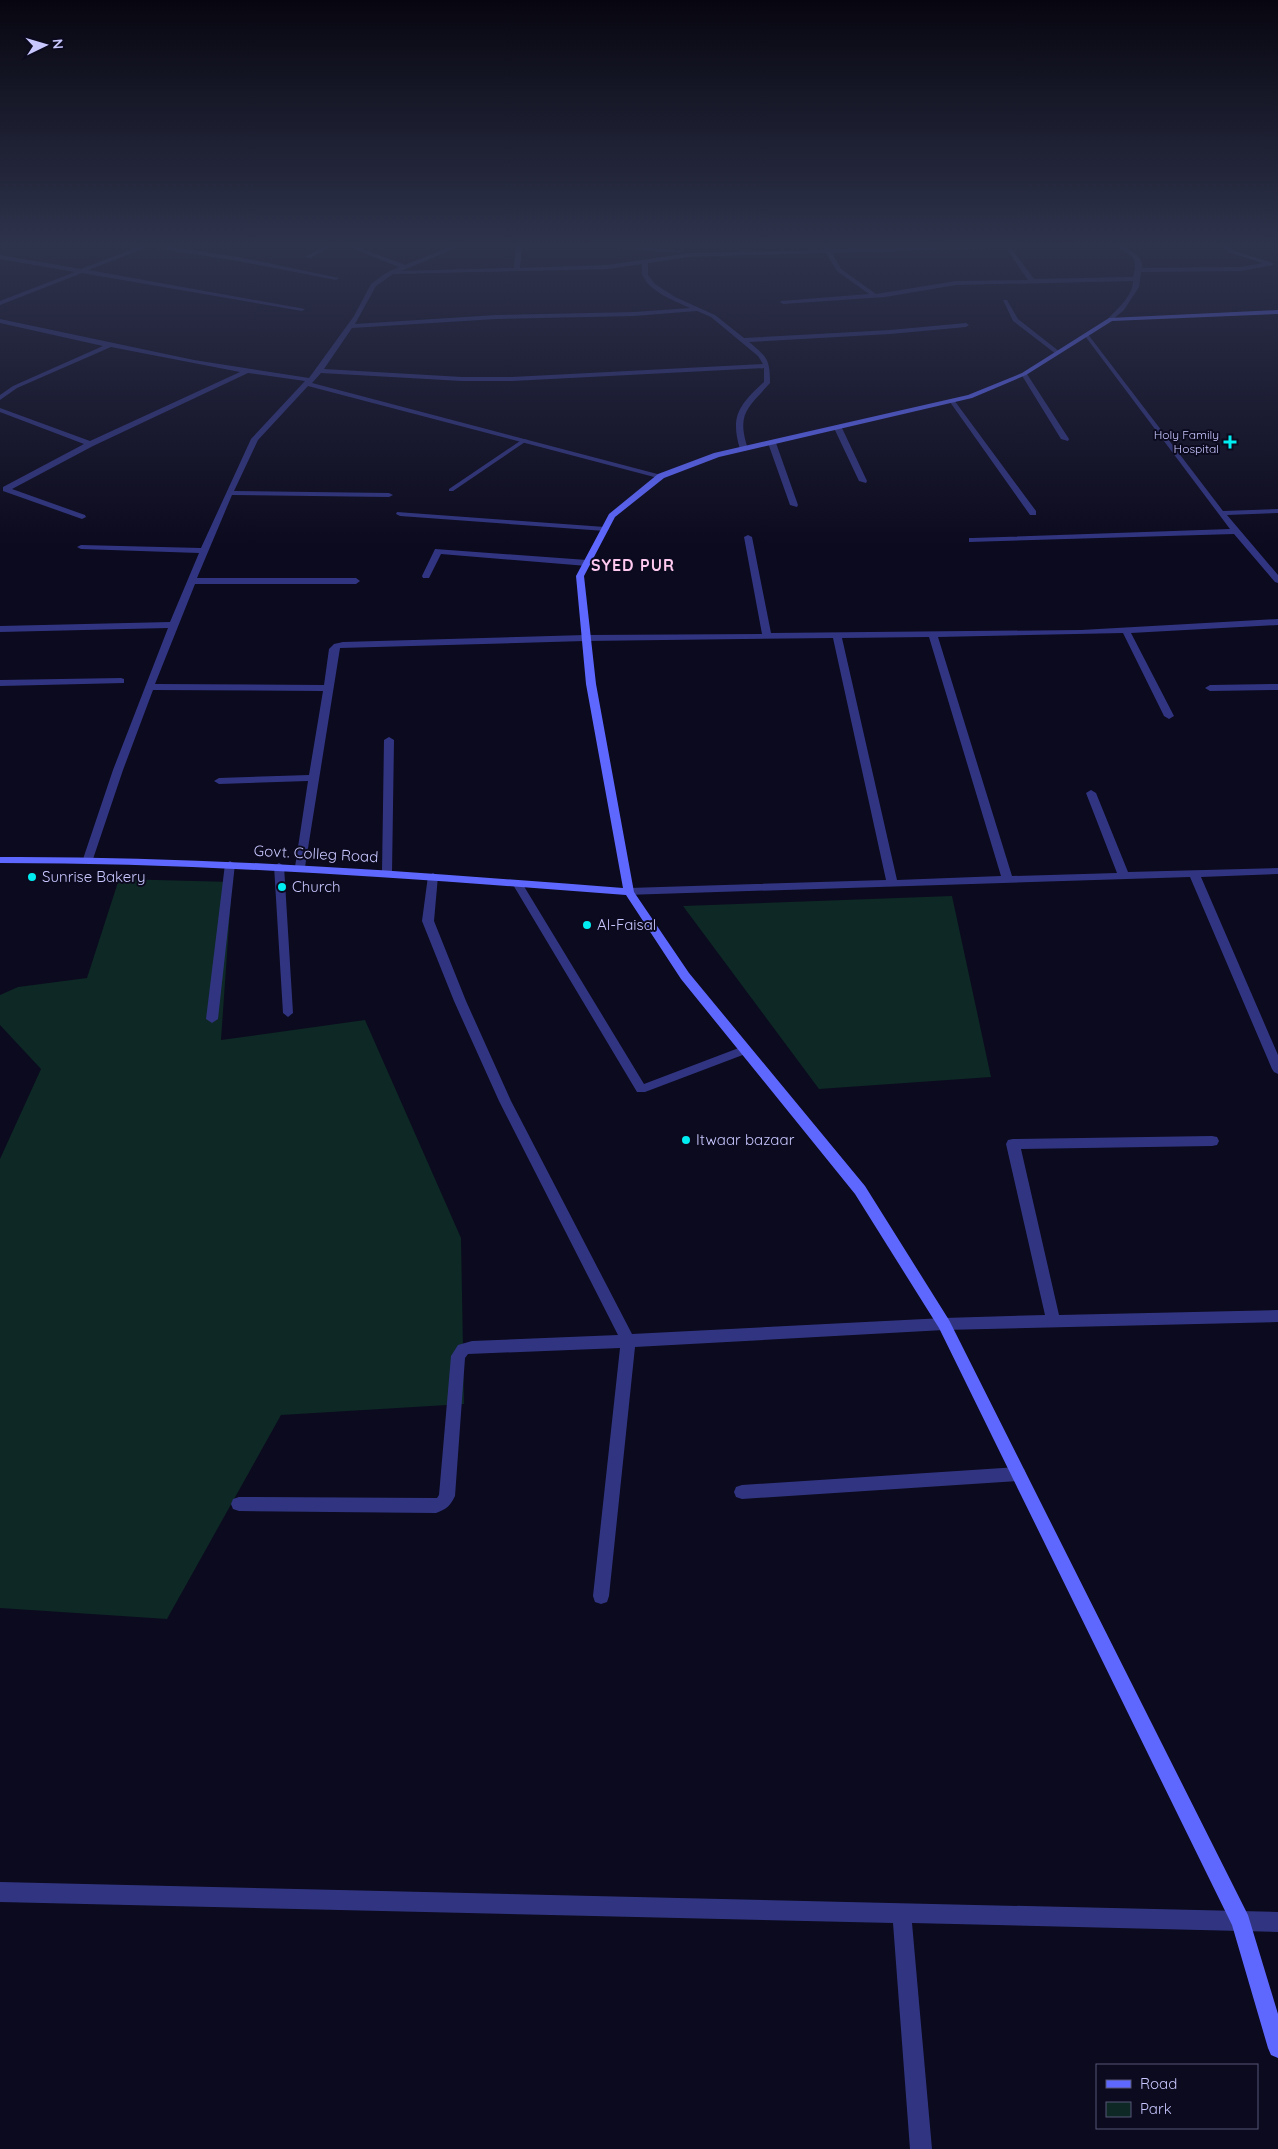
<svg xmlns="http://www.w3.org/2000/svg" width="1278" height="2149" viewBox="0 0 1278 2149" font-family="Quicksand,sans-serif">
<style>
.green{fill:#0d2825}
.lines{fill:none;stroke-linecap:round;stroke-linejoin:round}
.lane{fill:#313581;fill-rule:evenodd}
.street{fill:#313581;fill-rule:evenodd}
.secondary{fill:#5e68ff;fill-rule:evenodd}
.poi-dot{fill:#00eef2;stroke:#0c0a1e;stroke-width:2}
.labels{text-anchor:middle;stroke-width:4;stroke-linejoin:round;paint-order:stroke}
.far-poi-label{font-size:12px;fill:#c8c7ff;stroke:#0c0a1e;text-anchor:end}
.street-label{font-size:15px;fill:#c8c7ff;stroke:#0c0a1e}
.poi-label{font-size:15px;fill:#c8c7ff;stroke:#0c0a1e;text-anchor:start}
.far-district-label{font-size:16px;font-weight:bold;letter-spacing:1px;fill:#ffc9f0;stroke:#0c0a1e}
</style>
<rect width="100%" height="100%" fill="#0c0a1e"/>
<path class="green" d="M119,879L232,882L221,1040L365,1020L461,1238L464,1404L281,1415L167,1619L0,1608V1159L41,1069L0,1025V995L18,987L87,978Z
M952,896L991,1077L819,1089L683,906Z"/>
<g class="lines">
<path class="lane" d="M228,243H232L233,244L230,246Z
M331,243H338L310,258L305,257Z
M523,439L528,440L453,491H449V489Z
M279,863L284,866L293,1013L288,1017L283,1013L274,866Z
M517,880L522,883L644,1084L744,1046L748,1047L750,1050L748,1053L645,1092H637L512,883Z"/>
<path class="street" d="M130,243H148L238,257L339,278L336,280L238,261L148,247L88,270L305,309L302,311L82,273L0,305V301L75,272L0,259V255L81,269L141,246Z
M339,243H347L405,265L460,243H468L401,271L514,268L516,245L505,243H591L683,251L680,253L583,246L522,245L520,268L608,265L689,253L824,250L821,245L824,243L830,249L1003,245L1002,243L1009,245L1134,243L1122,245C1130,251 1144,256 1142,268L1241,267L1263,263L1231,253L1213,243H1220L1235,251L1273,263V265L1241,271L1141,272L1139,287L1124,310L1111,321L1108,319C1117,309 1133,296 1133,281L956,285L885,297L783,304L780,302L781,301L869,294L837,271L826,253L689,257L648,263V275L655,284L675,297L715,315L744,338L890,330L966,323L969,325L966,327L890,334L749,342C767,357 770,359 770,383C748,408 736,413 748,449L744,451L740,449C730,416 739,405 764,382V368L512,381H462L321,373L312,383L665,476L658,478L308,386L258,440L234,491L389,493L393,495L389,497L232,495L197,578H356L360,581L356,584H195L155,684L324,685L329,649L334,644L343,642L585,635L762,634L744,537L748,535L752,537L771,633L1081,630L1278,619V625L1131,633L1174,716L1169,719L1164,716L1123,633L938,637L1012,876L1117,873L1086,793L1091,790L1096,793L1128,872L1278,868V874L1201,877L1278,1055V1074L1274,1072L1272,1069L1190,877L625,895L623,892L625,889L629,888L886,880L833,638L585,641L340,648L305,867L300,870L295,867L308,781L219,784L214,781L219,778L309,775L323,691L153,690L123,770L93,859L92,861H84L83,859L113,770L168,628L0,632V626L170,622L199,553L81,549L77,547L81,545L201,548L251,439L305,381L248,373L93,446L12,489L85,515L86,517L82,519L3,491V487L84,444L0,412V408L90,441L240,372L111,347L17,388L0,400V395L13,386L103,346L0,323V319L194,360L309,378L354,316L371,284L386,273L399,267ZM1114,245C1132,257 1139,255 1133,277L1034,279L1011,248ZM1006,248L1028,280L956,281L876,294L841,269L832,253ZM642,264C642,267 641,273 643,276C650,292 675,301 690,308L634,312L496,315L355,324L376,286L393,274L608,269ZM697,311L711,317L758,356L763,364L512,377H462L324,369L352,328L496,319L634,316ZM929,637L1001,876L897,880L842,638Z
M1003,300H1007L1018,319L1060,352V354H1056L1013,321Z
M1087,333L1223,511L1278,509V513L1227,515L1278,575V583L1275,582L1234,534L969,542V538H972L1230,529L1085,336V334Z
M1022,373L1027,374L1069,439L1068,441L1061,439L1021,374Z
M950,400H954L1036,511V515H1030L950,402Z
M835,426L842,428L867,481L866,483L859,481L834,428Z
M769,441L776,443L798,505L797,507L790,505L768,443Z
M397,512L605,527L609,529L605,531L400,516L396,514Z
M435,549L587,560L591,563L587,566L441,554L429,578H423L422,576Z
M121,678L124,679V683L0,686V680Z
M1278,684V690L1210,691L1205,688L1210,685Z
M389,737L394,740L392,873L387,876L382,873L384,740Z
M230,861L235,864L218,1019L212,1023L206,1019L225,864Z
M433,873L438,876L434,921L466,1001L511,1101L632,1334L944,1318L1045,1315L1006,1144L1008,1140L1013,1139L1212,1136L1217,1137L1219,1141L1217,1145L1212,1146L1021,1149L1059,1315L1278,1310V1322L944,1330L635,1347L609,1596L607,1602L601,1604L595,1602L593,1596L620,1348L468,1354L465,1358L455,1496C450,1506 447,1509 436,1513L239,1511L233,1509L231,1504L233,1499L239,1497L437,1498L439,1495L451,1356L458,1345L472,1341L618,1335L499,1101L454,1001L422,921L428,876Z
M1018,1467L1024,1469L1026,1474L1024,1479L1018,1481L742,1499L736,1497L734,1492L736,1487L742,1485Z
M0,1882L1278,1912V1932L912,1923L932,2149H910L893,1923L0,1902Z"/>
<path class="secondary" d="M1278,310V314L1112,321L1026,375L972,398L719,457L664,478L615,517L584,576L596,684L634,892L689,973L865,1186L949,1320L1248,1915L1278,2014V2058L1271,2055L1268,2048L1232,1925L939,1328L855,1194L681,979L626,895C417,879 209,863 0,863V857C208,856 415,872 623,888L586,684L576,576L609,514L658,474L714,453L968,395L1022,373L1109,318Z"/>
</g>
<linearGradient id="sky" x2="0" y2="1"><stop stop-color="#070610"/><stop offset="0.45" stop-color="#2e334c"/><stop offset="1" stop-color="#2e334c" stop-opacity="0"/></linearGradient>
<rect width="1278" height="544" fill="url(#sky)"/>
<g class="poi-dot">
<path d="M1227.5 434.5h5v5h5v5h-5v5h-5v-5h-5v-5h5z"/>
<circle cx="32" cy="877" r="5"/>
<circle cx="282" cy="887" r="5"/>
<circle cx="587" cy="925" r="5"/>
<circle cx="686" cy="1140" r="5"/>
</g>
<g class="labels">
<g class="far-poi-label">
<text x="1219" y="439">Holy Family<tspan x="1219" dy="14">Hospital</tspan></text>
</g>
<g class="street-label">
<text transform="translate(316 854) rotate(3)" y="5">Govt. Colleg Road</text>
</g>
<g class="poi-label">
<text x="42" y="882">Sunrise Bakery</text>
<text x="292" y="892">Church</text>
<text x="597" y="930">Al-Faisal</text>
<text x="696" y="1145">Itwaar bazaar</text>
</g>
<g class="far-district-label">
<text x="633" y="571">SYED PUR</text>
</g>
</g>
<rect x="1096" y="2064" width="162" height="65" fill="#0c0a1e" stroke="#575678"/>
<rect x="1106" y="2080" width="25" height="8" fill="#5e68ff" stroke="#575678"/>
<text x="1140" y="2089" font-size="15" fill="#c8c7ff">Road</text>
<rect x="1106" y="2102" width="25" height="15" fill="#0d2825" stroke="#575678"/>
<text x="1140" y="2114" font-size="15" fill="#c8c7ff">Park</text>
<g transform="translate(45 45) rotate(85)" stroke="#0c0a1e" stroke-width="4" paint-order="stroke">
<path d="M0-4L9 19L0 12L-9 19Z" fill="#c8c7ff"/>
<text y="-8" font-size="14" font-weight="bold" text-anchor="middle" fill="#c8c7ff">N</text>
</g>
</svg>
